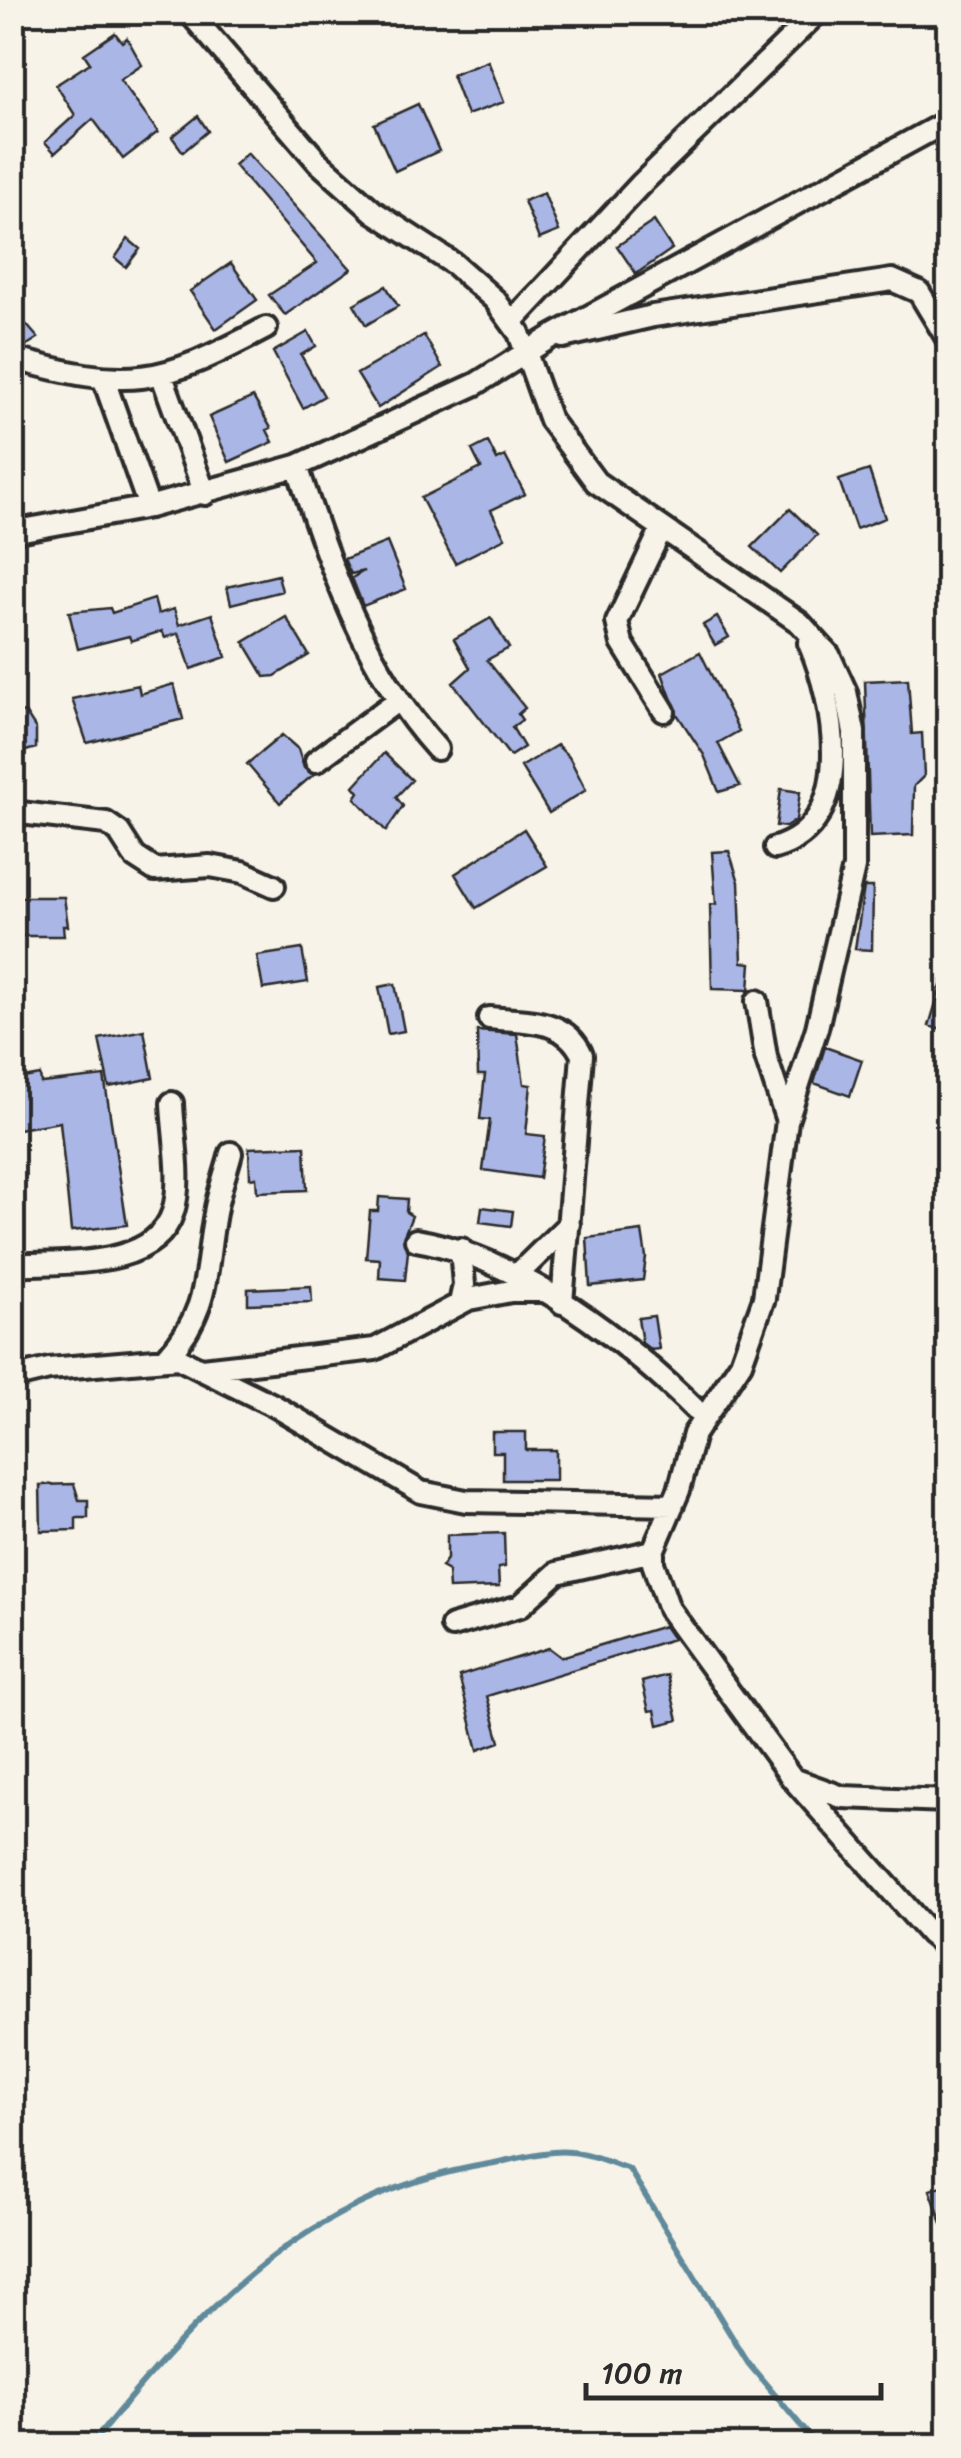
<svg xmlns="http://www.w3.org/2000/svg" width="961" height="2458" viewBox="0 0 961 2458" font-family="Sriracha,sans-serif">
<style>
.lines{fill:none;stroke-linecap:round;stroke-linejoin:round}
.stream{stroke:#608a9b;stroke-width:6}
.building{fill:#aab6e6;stroke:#2b2b2b;stroke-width:2.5}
.street-casing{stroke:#2b2b2b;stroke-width:28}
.street{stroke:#f7f3e8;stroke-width:20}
</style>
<rect width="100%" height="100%" fill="#f7f3e8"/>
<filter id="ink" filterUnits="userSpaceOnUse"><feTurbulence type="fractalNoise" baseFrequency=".01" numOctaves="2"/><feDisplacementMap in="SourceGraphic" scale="20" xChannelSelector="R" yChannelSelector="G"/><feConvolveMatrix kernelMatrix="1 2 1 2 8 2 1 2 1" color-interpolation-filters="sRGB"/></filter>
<g filter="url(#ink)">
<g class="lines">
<path class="stream" d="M90,2446C203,2308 303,2195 489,2164C513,2160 546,2149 571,2152C590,2153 611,2163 629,2169L748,2363L818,2446"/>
</g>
<path class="building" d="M115,33L122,42L127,38L142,65L120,80L158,132L123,159L93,119L55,153L45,142L75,115L56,85L90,63L84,54Z
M488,61L504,102L467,115L452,75Z
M418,104L439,151L395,171L374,124Z
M198,116L208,131L183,152L172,137Z
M247,153L351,269L285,315L269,295L317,263L234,165Z
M544,193L559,231L539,239L524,201Z
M654,221L672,249L636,274L617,246Z
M128,239L140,249L126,267L115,258Z
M231,263L257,300L216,329L190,291Z
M386,286L398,306L366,325L354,304Z
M12,308L38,338L24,347L12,345Z
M308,332L316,346L301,355L324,396L303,408L273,352Z
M424,335L442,367L378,408L357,374Z
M253,397L271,428L267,430L273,442L229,462L209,417Z
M488,442L497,460L505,456L525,494L491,510L505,538L455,563L421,498L481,468L472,450Z
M869,470L885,518L856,529L839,480Z
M790,509L817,535L780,573L752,547Z
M387,542L406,589L363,606L352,578L364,571L351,574L344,559Z
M278,575L282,591L231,604L227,587Z
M154,599L158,614L174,609L179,625L212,614L226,657L191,669L179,633L165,638L162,631L131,641L129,636L78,649L69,612L110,608L112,613Z
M286,617L309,655L275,676L265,677L244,642Z
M717,617L729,637L715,645L703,625Z
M491,618L509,648L487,660L525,708L518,714L522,720L512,727L524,747L510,756L453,683L470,668L454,639Z
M700,652L739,731L718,743L740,786L719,792L704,755L677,714L662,673Z
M908,679L912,734L922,733L924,776L914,786L913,835L870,837L865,681Z
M174,684L183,719L87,743L72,699L138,685L140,694Z
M25,712L36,729V748L12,755V715Z
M282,735L298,749L304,768L313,775L280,803L247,764Z
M557,745L569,757L586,790L549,813L521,767Z
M384,753L412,780L396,797L403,806L386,831L355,798L359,792L354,786Z
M781,789L800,792L796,820L786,827L776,826Z
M524,829L547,866L476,908L455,874Z
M729,851L739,882L742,962L751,963L749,990L712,989L710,905L716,904L712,852Z
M864,887H873L872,950L855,949Z
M16,897H64L68,926H63L64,936H16Z
M302,949L308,982L263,989L257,956Z
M944,976H948V1032L929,1026Z
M395,984L404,1031L388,1034L379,987Z
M144,1030L153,1078L109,1087L99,1039Z
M477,1031L517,1034L524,1084L531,1085L526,1134L545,1136L539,1178L483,1170L490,1120L480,1119L485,1075H478Z
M825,1047L862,1060L850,1096L814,1083Z
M40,1075L41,1083L104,1076L127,1225L71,1231L60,1122L12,1130V1080Z
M305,1146L307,1190L257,1192L256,1177L250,1178L249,1148Z
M379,1197L407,1199L406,1212L412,1216L403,1238L408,1251L405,1280L379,1278L380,1259L366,1258L370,1211H378Z
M482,1207L513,1211L511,1226L480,1222Z
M642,1231L646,1257L643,1280L590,1286L587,1238Z
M311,1286L312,1302L248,1304V1289Z
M654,1316L659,1349L651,1350L642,1343L638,1318Z
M492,1432H526V1450H556V1480H503V1452H492Z
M74,1484L79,1500H88V1518H76V1530L41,1531L40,1485Z
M504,1533L505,1567L498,1568L499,1587L449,1589L448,1571L441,1567L447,1559V1535Z
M664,1626L673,1639L487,1696L500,1742L478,1750L459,1676L549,1648L561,1657Z
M667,1675L678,1720L658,1725L655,1710L649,1711L642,1682Z
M948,2184V2234H946L930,2190Z"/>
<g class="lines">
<defs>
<path id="street" d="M189,12L318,162L374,212L454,264L495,300L519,333L550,420L596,482L800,623L829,655L846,692L854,732V867L817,1028L787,1121L764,1298L741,1363L694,1434L679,1490L653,1551V1563L669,1609L792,1778L930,1934L948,1948
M512,322L640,185L818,12
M563,337L653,316L892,280L919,292L948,340
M12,358C131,391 158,385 266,328
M162,376L205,494
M104,380L149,507
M297,466C330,567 365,669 437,749
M662,528L617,622L622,643L664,711
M12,532L149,507L297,466L476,384L551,337L948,121
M316,761L397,701
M12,812L106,823L119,832L135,857L155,870L210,866L243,872L274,886
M775,848C858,824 835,703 809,643
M757,1001L766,1057L787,1121
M489,1018C525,1022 565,1017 582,1055L562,1303
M416,1240C521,1258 628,1342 702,1416
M12,1265C61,1261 154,1271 173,1212C183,1180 173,1136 172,1103
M519,1273L569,1224
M460,1303L464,1285L461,1249
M167,1357C211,1309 204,1273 215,1213C218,1193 226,1173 231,1153
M202,1369L375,1349L469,1299L511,1291H545
M12,1378L49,1369L178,1358L275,1406L421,1492L466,1501L673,1505
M452,1626L520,1606L557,1573L653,1551
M798,1781L842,1797L948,1801"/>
</defs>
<use href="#street" class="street-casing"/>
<use href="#street" class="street"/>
</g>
</g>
<rect width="961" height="2458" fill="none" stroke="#f7f3e8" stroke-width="50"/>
<rect x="25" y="25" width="911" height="2408" fill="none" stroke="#2b2b2b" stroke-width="4" filter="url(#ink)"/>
<path d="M586 2383v15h295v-15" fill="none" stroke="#2b2b2b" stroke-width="5"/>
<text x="601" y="2383" font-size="30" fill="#2b2b2b" stroke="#f7f3e8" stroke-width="8" paint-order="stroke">100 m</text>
</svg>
